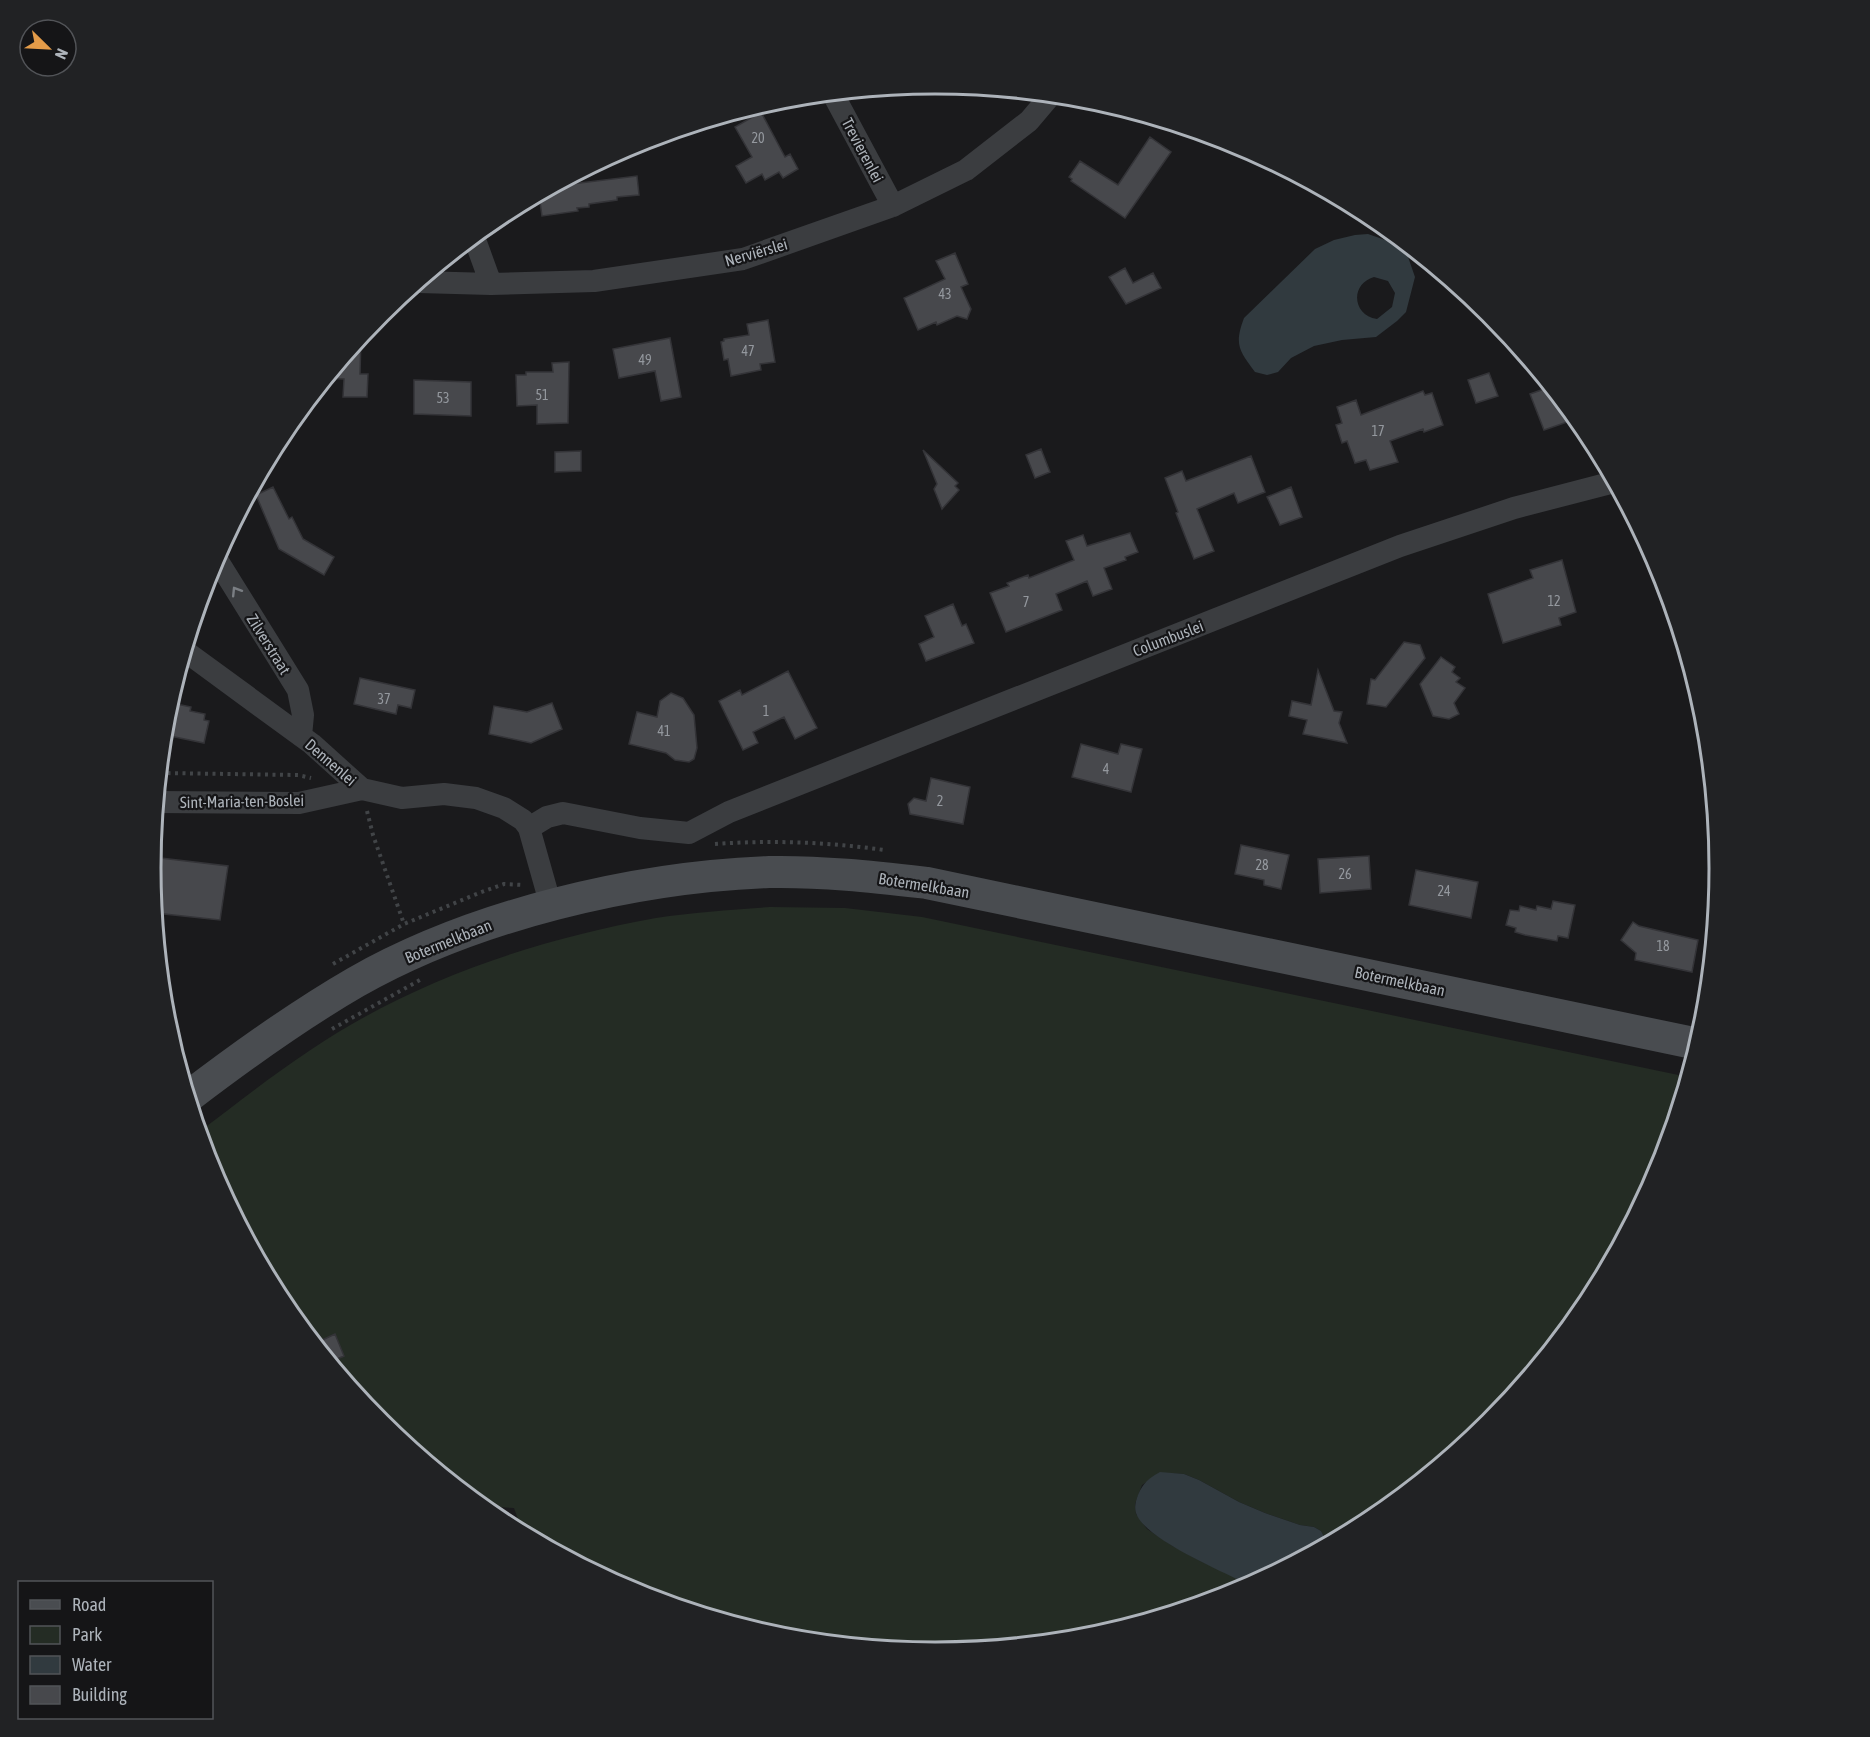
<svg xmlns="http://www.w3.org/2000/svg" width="1870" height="1737" viewBox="0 0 1870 1737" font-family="'Asap Condensed',sans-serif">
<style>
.green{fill:#242c24}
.water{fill:#313a3f;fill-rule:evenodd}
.building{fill:#47484c;stroke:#343438;stroke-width:1.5}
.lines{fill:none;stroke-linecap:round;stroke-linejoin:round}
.path{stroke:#414447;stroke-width:4;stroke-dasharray:3 4.5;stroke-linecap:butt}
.minor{stroke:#3b3d40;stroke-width:22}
.secondary{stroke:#494c50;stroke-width:32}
.oneway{stroke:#7a7e83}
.labels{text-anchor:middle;stroke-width:4.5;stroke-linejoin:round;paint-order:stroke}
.number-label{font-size:14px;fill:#94989e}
.street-label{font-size:16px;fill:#adb3ba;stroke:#151517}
.rim{fill:none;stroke:#adb3ba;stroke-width:3}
</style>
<rect width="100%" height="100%" fill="#1a1a1c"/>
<path class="green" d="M770,907L845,908L922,917L1688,1077L1660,1169L1587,1305L1489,1423L1371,1521L1328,1544L1321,1531L1314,1527L1300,1525L1265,1513L1239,1502L1199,1480L1184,1474L1160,1473L1142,1485L1135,1504L1136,1514L1147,1529L1171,1545L1200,1561L1252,1584L1235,1593L1088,1638L935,1653L782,1638L634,1593L523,1533L514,1508L482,1506L380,1423L283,1304L210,1168L199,1132C235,1105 271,1076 309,1051C412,981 534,940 656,918C694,912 732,910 770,907Z"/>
<path class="water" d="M1368,234L1394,243L1406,251L1415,277L1406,312L1397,321L1376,337L1342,340L1314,346L1291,358L1278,372L1267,375L1255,372C1239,350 1234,345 1244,318L1315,249L1334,240L1355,235ZM1374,277L1388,281L1395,293L1392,307L1377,319C1352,315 1350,284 1374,277Z
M1160,1472L1184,1474L1199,1480L1239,1502L1265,1513L1300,1525L1314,1527L1321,1531L1328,1544L1252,1584L1241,1581C1217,1569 1144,1538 1136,1513C1134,1506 1136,1501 1138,1495C1143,1483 1149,1478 1160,1472Z"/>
<path class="building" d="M761,112L785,157L790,154L798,169L783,178L779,172L765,180L762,174L746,183L736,166L752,157L735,127Z
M1150,137L1171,152L1125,218L1071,181L1072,179L1069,177L1080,161L1118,185Z
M637,176L639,195L617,197V200L589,204V207L577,208L578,211L542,216L539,195L555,186Z
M955,253L968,284L961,287L971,309L967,319L957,316L937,325L936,322L918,330L904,298L945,279L936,261Z
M1125,268L1133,283L1153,273L1161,288L1126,304L1109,277Z
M768,320L775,362L760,364L761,370L731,376L728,359L724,360L721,342L724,341V339L749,335L747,324Z
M361,337L360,374H368L367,397H343L344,379L328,378Z
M670,338L681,397L661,401L655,371L619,378L613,349Z
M569,362L568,423L537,424V405L517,406L516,375H526V372H553L552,363Z
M1489,373L1498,396L1476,403L1468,380Z
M414,380L471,382V416L414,414Z
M1550,387L1576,419L1544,430L1530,394Z
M1423,391L1425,395L1432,393L1443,425L1424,432L1423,429L1390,441L1398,462L1370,470L1366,460L1355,463L1347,441L1342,443L1336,425L1342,423L1337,407L1356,400L1361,415Z
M1041,449L1050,472L1035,478L1026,455Z
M923,450L958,483L955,486L959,490L942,509L934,489L937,484Z
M581,451V471L555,472V452Z
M1251,456L1265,492L1238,503L1234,493L1197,509L1214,551L1194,559L1176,513L1178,512L1165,478L1182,471L1186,481Z
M273,487L289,519L292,517L303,539L334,557L324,575L279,549L256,495Z
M1291,487L1302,517L1280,525L1267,497Z
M1130,533L1138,552L1125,557L1126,560L1104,568L1112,589L1093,596L1087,581L1056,594L1062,610L1006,632L990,593L1009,586L1007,583L1028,575L1029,578L1074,560L1066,541L1083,535L1087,546Z
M1562,560L1576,612L1559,618L1561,625L1503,643L1488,594L1533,578L1530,570Z
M953,604L962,626L966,624L974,643L926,661L919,644L934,637L925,616Z
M1404,642L1420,645L1425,658L1386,707L1367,704L1371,679L1375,680Z
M1441,657L1455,667L1452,672L1460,678L1456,682L1465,688L1454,703L1459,714L1449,719L1433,716L1420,684Z
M1318,670L1334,711L1342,712L1339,723L1347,743L1303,734L1307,720L1289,716L1292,701L1311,705Z
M788,671L817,728L795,739L784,717L753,732L758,743L743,750L719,701L740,690L742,695Z
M360,678L415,690L411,708L398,705L396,714L354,704Z
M671,693L683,698L694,715L697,748L694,759L689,762L675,760L666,753L629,744L637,712L657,717L660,701Z
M172,703L191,707L190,711L205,714L204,720L209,721L204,743L165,735Z
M552,703L562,729L531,743L489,734L494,706L527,712Z
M1081,744L1118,754L1121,744L1142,749L1131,792L1072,777Z
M931,778L970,787L963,824L910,814L908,804L914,798L926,801Z
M1241,845L1289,855L1281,889L1264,885V880L1235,874Z
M1369,856L1371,889L1320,893L1318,859Z
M152,857L228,866L220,920L155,913L151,868Z
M1416,870L1478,882L1471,918L1409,905Z
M1553,901L1575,905L1568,938L1558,936L1557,941L1525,935L1515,932L1516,928L1506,925L1510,910L1519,911L1520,906L1536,910L1537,906L1551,909Z
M1633,922L1639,926L1698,940L1692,972L1635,960L1636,953L1621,940Z
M335,1334L344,1356L330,1362L322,1352L318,1342Z"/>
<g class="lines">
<path class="path" d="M160,773L298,775L311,778
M367,811L373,835L404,924
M715,844C771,840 828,842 884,850
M333,964L404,924L479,893L504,884L523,885
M332,1029L420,980"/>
<path class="minor" d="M833,94L893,206
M474,237L491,284
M419,282L491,284L594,281L743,259L893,206L966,170L1029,121L1051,95
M216,558L298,690L303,715L301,736
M185,651L312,744L362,789L402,798L444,794L476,798L504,808L523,820L529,828L551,906
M157,802L299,803L362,789
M529,828L547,817L563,813L640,828L689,833L729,812L1400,546L1514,508L1614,482"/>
<path class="secondary" d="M188,1097C243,1055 297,1016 356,982C474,915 634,877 769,872C822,871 874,877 927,883L1698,1044"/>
</g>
<defs><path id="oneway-chevron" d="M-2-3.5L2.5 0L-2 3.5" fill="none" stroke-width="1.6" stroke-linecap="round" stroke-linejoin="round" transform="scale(1.5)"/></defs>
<use class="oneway" href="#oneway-chevron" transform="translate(236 591) rotate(-122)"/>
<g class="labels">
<g class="number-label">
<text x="758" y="143">20</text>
<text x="945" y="299">43</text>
<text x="748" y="356">47</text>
<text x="645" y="365">49</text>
<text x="542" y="400">51</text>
<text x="443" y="403">53</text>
<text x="1378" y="436">17</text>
<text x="1554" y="606">12</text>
<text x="1026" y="607">7</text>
<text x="384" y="704">37</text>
<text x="766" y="716">1</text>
<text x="664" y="736">41</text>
<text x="1106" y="774">4</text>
<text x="940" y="806">2</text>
<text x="1262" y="870">28</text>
<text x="1345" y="879">26</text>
<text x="1444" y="896">24</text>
<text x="1663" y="951">18</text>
</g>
<g class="street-label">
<text transform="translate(863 150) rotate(62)" y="6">Trevierenlei</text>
<text transform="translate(756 252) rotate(-16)" y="6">Nerviërslei</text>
<text transform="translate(1168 638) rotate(-21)" y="6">Columbuslei</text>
<text transform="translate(269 644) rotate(58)" y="6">Zilverstraat</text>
<text transform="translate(331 762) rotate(41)" y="6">Dennenlei</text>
<text transform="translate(242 801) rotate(-1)" y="6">Sint-Maria-ten-Boslei</text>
<text transform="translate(924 885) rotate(9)" y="6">Botermelkbaan</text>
<text transform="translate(448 941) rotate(-22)" y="6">Botermelkbaan</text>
<text transform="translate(1400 981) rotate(12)" y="6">Botermelkbaan</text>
</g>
</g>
<path d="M0 0H1870V1737H0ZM161 868a774 774 0 1 1 1548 0a774 774 0 1 1-1548 0Z" fill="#212224" fill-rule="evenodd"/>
<path class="rim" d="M161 868a774 774 0 1 1 1548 0a774 774 0 1 1-1548 0Z"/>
<rect x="18" y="1581" width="195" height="138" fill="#151517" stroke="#525458" stroke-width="1.5"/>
<rect x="30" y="1600" width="30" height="9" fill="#494c50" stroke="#525458" stroke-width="1.5"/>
<text x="72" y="1611" font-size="18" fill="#adb3ba">Road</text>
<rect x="30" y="1626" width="30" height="18" fill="#242c24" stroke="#525458" stroke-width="1.5"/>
<text x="72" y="1641" font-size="18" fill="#adb3ba">Park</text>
<rect x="30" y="1656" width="30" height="18" fill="#313a3f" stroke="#525458" stroke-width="1.5"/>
<text x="72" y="1671" font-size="18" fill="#adb3ba">Water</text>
<rect x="30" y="1686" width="30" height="18" fill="#47484c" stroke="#525458" stroke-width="1.5"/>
<text x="72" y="1701" font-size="18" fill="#adb3ba">Building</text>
<g transform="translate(48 48) rotate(114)"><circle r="28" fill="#151517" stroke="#525458" stroke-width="1.5"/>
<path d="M0-4.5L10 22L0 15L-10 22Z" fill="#e49c49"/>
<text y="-9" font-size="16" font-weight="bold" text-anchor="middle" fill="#adb3ba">N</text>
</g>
</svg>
